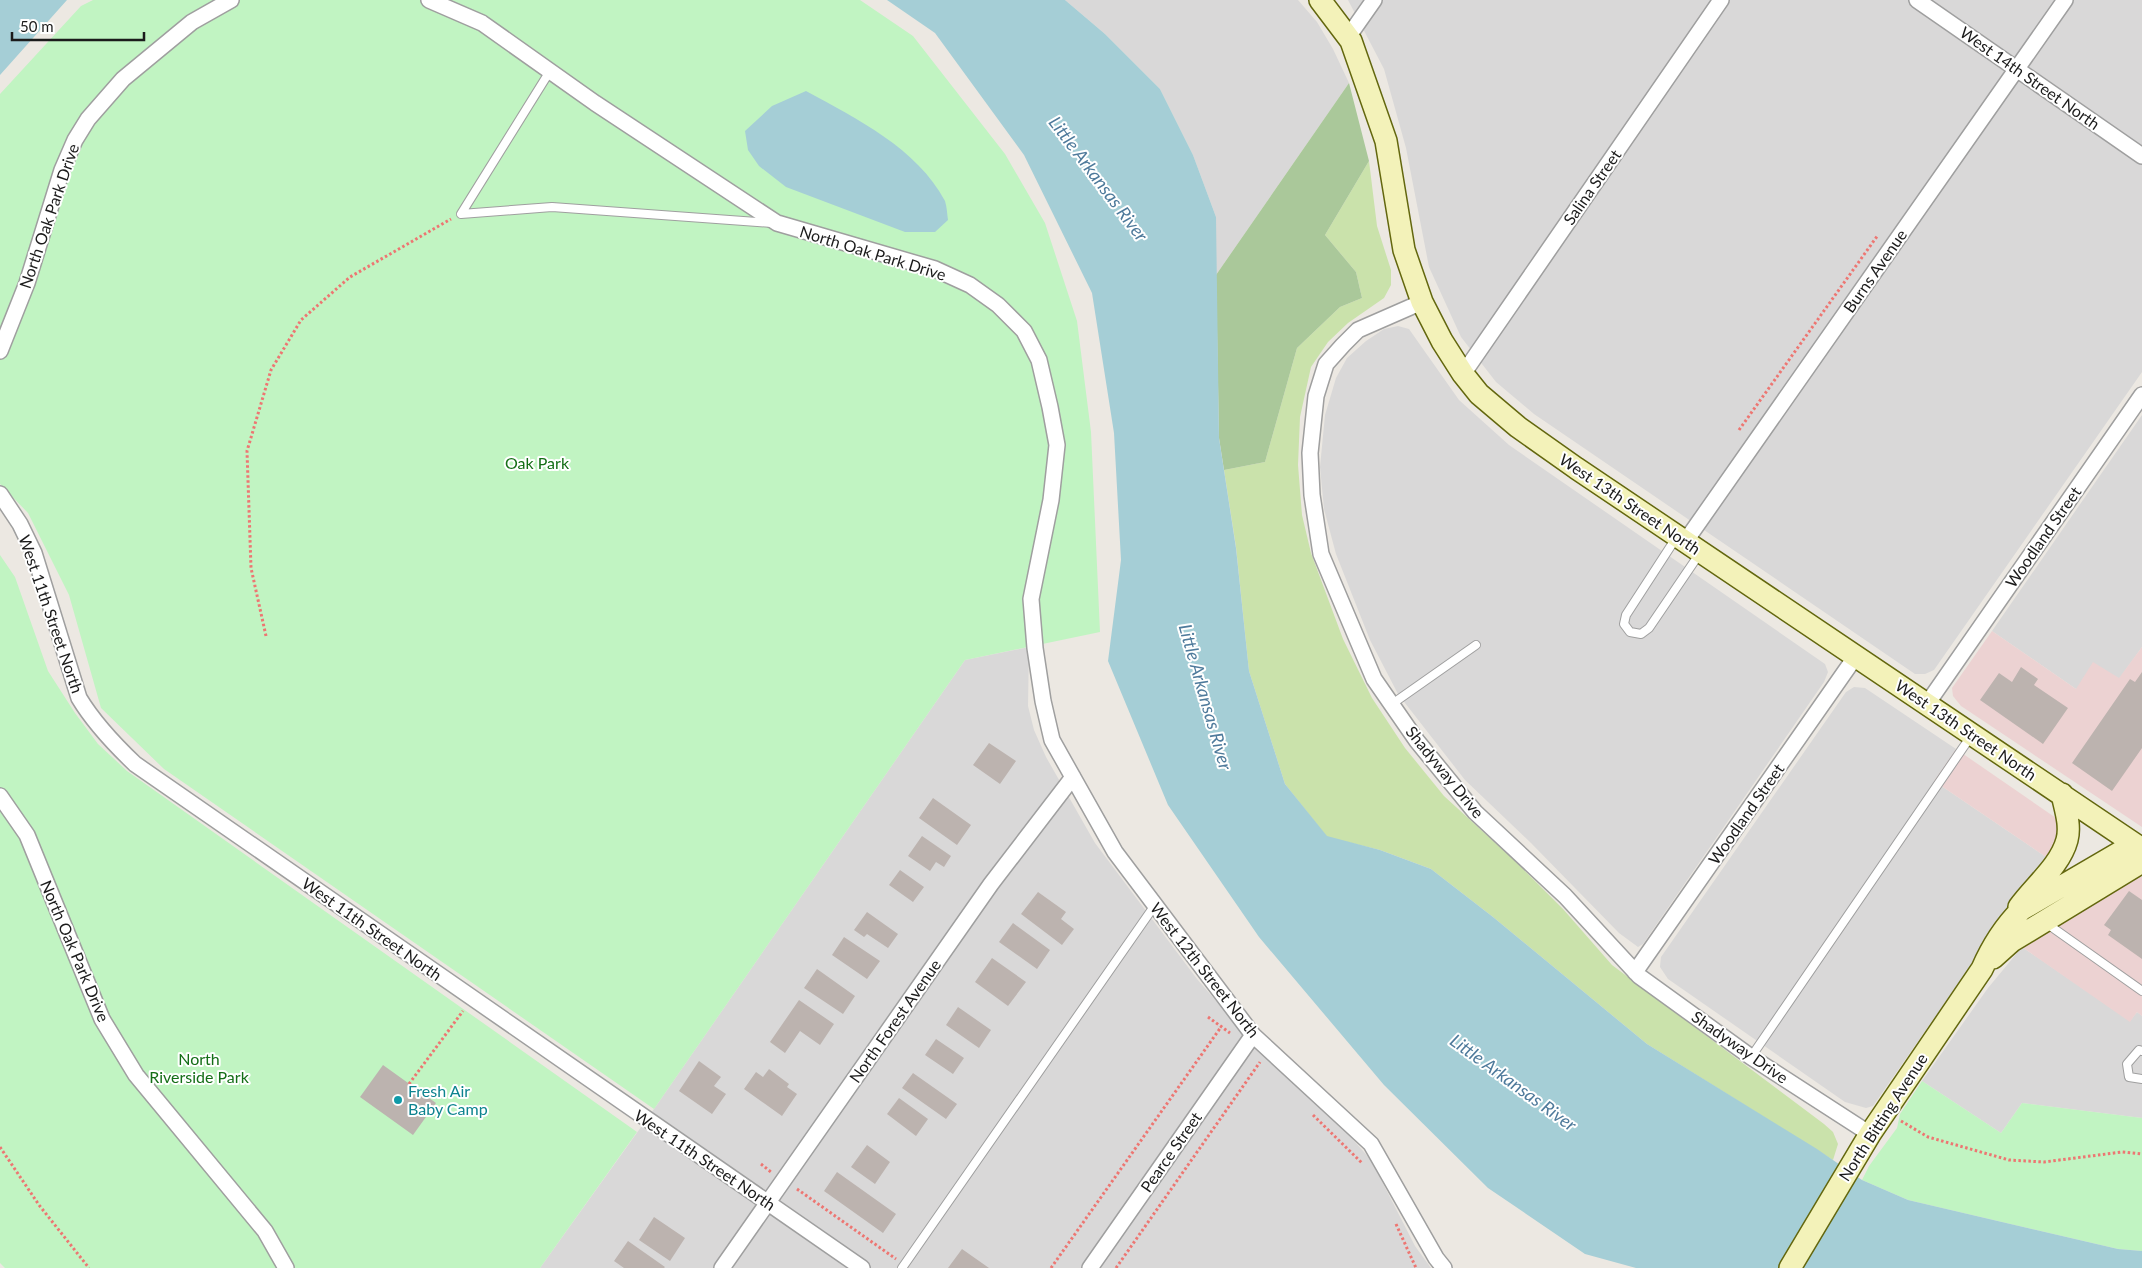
<svg xmlns="http://www.w3.org/2000/svg" width="2142" height="1268" viewBox="0 0 2142 1268" font-family="Lato,sans-serif">
<style>
.residential{fill:#d9d8d8}
.commercial{fill:#ecd2d2}
.grass{fill:#cae2ab}
.forest{fill:#aac89a}
.park{fill:#c1f4c2}
.water{fill:#a5ced6}
.building{fill:#bcb3af}
.lines{fill:none;stroke-linecap:round;stroke-linejoin:round}
.lane-casing{stroke:#9f9f9f;stroke-width:10}
.street-casing{stroke:#9f9f9f;stroke-width:18}
.secondary-casing{stroke:#63670e;stroke-width:24}
.path{stroke:#ed7672;stroke-width:3;stroke-dasharray:2.5 2.5;stroke-linecap:butt}
.lane{stroke:#fff;stroke-width:8}
.street{stroke:#fff;stroke-width:15}
.secondary{stroke:#f3f2b9;stroke-width:21}
.culture-dot{fill:#0f9aa8;stroke:#fff;stroke-width:2}
.labels{text-anchor:middle;stroke-width:4;stroke-linejoin:round;paint-order:stroke}
.street-label{font-size:16px;fill:#1b1b1b;stroke:#fff}
.park-label{font-size:16px;fill:#146e16;stroke:#fff}
.culture-label{font-size:16px;fill:#0d838f;stroke:#fff;text-anchor:start}
.water-label{font-size:18px;font-style:italic;fill:#4e7a9b;stroke:#fff}
</style>
<rect width="100%" height="100%" fill="#ece8e2"/>
<path class="residential" d="M1065,0H1298L1317,22L1333,49L1349,83L1216,275V217L1193,155L1160,89L1105,34Z
M1348,0H2142V372L1934,670L1925,674H1915L1534,414L1496,382L1461,337L1429,267L1406,148L1384,69Z
M1398,326L1409,329L1416,339L1459,400L1509,445L1825,664L1828,672L1824,682L1643,944L1638,947L1619,933L1531,843L1465,780L1398,694L1370,640L1336,554L1324,509L1320,467L1325,415L1336,378L1347,358L1366,341L1384,329Z
M2142,415V647L2119,679L2076,689L1992,631Z
M1029,647L1028,706L1034,730L1046,757L1095,843L1197,979L1264,1056L1349,1135L1371,1160L1415,1246L1431,1268H540L654,1109L965,660Z
M1854,687L1865,688L1956,749L1934,781L2046,857L1873,1106L1866,1108L1845,1102L1668,979L1660,967L1661,957L1846,692Z
M2022,947L2130,1021L2137,1012L2142,1016V1118L2022,1103L2001,1133L1922,1081L1988,988Z"/>
<path class="commercial" d="M1992,631L2076,689L2093,662L2119,678L2142,647V827L1961,706L1953,696L1952,688Z
M1956,749L2056,818L2061,828L2058,838L2046,857L1934,781Z
M2138,875L2142,877V1016L2137,1012L2130,1022L2022,947Z"/>
<path class="grass" d="M1369,161L1377,226L1391,270V285L1384,298L1348,323L1328,342L1311,367L1300,417L1298,465L1302,515L1311,553L1343,639L1372,698L1405,748L1444,796L1515,861L1563,909L1612,965L1824,1124L1833,1132L1838,1144L1833,1160L1647,1044L1493,917L1431,869L1380,850L1327,837L1285,784L1249,671L1236,547L1224,470L1265,462L1297,348L1340,307L1362,298L1356,272L1325,235Z"/>
<path class="forest" d="M1349,83L1369,161L1325,235L1356,272L1362,298L1340,307L1297,348L1265,462L1224,470L1219,438L1216,275Z"/>
<path class="park" d="M93,0H860L913,36L1005,154L1045,223L1077,321L1091,432L1100,632L965,660L654,1109L164,769L101,708L69,595L28,513L0,484V94L81,6Z
M0,555L15,577L48,671L75,713L98,744L127,771L637,1132L540,1268H5L0,1263Z
M1922,1081L2001,1133L2022,1103L2142,1118V1251L2118,1249L1908,1200L1862,1180L1869,1166L1897,1128L1900,1114Z"/>
<path class="water" d="M0,0H67L0,75Z
M887,0H1065L1105,34L1160,89L1193,155L1216,217L1219,438L1236,548L1249,671L1285,784L1327,836L1380,850L1431,869L1493,917L1647,1044L1817,1149L1862,1180L1908,1200L2118,1249L2142,1251V1268H1636L1585,1254L1488,1188L1384,1085L1259,937L1168,805L1108,661L1121,560L1114,433L1092,293L1024,155L935,33Z
M806,91C857,119 917,148 945,201C947,207 947,214 948,220L935,232H905L786,187L759,166L748,150L745,131L772,106Z"/>
<path class="building" d="M2021,667L2038,679L2034,685L2068,708L2043,744L1980,700L1999,673L2012,682Z
M2142,672V748L2112,791L2072,763L2130,679L2135,682Z
M989,743L1016,761L1000,784L973,765Z
M933,798L971,825L957,845L919,818Z
M922,836L951,856L944,867L936,862L930,871L908,856Z
M900,870L924,887L913,902L889,885Z
M2129,891L2142,900V959L2108,935L2111,930L2104,925Z
M1038,892L1066,912L1061,919L1074,929L1062,945L1021,914Z
M867,912L898,934L888,948L867,934L864,937L854,930Z
M1013,923L1050,950L1037,969L999,942Z
M844,937L880,961L867,979L832,955Z
M992,958L1026,982L1008,1006L975,982Z
M817,969L855,996L843,1014L804,988Z
M799,1000L834,1024L820,1045L800,1031L785,1053L770,1042Z
M958,1007L991,1030L979,1048L946,1025Z
M936,1039L964,1058L953,1074L925,1055Z
M699,1061L721,1077L714,1086L726,1094L712,1114L679,1091Z
M383,1065L436,1103L413,1135L360,1097Z
M769,1069L789,1084L787,1087L797,1094L782,1116L744,1089L756,1072L763,1077Z
M913,1073L957,1104L946,1119L902,1088Z
M899,1098L928,1119L916,1136L887,1114Z
M867,1145L890,1162L875,1184L851,1167Z
M837,1172L896,1214L883,1233L824,1191Z
M654,1217L685,1238L670,1261L639,1240Z
M628,1241L665,1267L664,1268H624L614,1261Z
M962,1249L989,1268H948Z"/>
<g class="lines">
<defs>
<path id="lane" d="M550,71L461,214L552,207L772,223
M1676,538L1626,615L1624,624L1630,632L1641,634L1649,628L1700,553
M1392,704L1476,645
M2046,923L2142,991
M2142,1051L2139,1050L2127,1064L2129,1077L2142,1079
M1751,1057L1971,736
M902,1268L1155,905"/>
<path id="street" d="M429,0L482,23L595,103L777,223L935,269L970,285L998,305L1024,331L1039,360L1050,407L1057,445L1051,500L1031,599L1035,648L1043,701L1052,740L1115,852L1253,1035L1371,1144L1436,1258L1444,1268
M1917,0L2142,156
M1348,37L1374,0
M1422,302L1358,330L1343,345L1326,364L1316,396L1310,453L1312,495L1321,554L1374,679L1417,741L1475,812L1565,896L1639,976L1751,1057L1870,1134
M0,351L27,283L62,170L75,140L88,119L123,79L192,22L231,0
M1463,374L1721,0
M0,494L20,524L34,553L79,698C94,723 114,744 135,764L862,1268
M1685,542L2065,0
M1927,704L2142,395
M0,796L27,835L102,1019L136,1075L265,1231L286,1268
M1635,972L1856,656
M722,1268L991,884L1073,777
M1090,1268L1253,1035"/>
<path id="secondary" d="M1320,0L1351,41L1386,141L1404,250L1422,302L1442,341L1463,374L1479,394L1518,427L1576,468L2142,849
M2019,907C2034,886 2060,866 2067,840C2071,825 2065,809 2062,794
M1993,958L2012,941L2142,862
M1790,1268L1870,1134L1982,969C1992,946 2003,928 2021,910L2134,844"/>
</defs>
<use href="#lane" class="lane-casing"/>
<use href="#street" class="street-casing"/>
<use href="#secondary" class="secondary-casing"/>
<path class="path" d="M1739,430L1878,235
M266,636L251,568L247,451L271,370L301,320L350,277L451,219
M1208,1017L1230,1033
M409,1084L463,1011
M1313,1115L1362,1163
M1901,1121L1928,1137L2009,1160L2044,1162L2122,1152L2142,1154
M0,1147L39,1205L89,1268
M761,1164L771,1172
M797,1189L896,1259
M1396,1224L1416,1268
M1051,1268L1221,1027
M1116,1268L1260,1062"/>
<use href="#lane" class="lane"/>
<use href="#street" class="street"/>
<use href="#secondary" class="secondary"/>
</g>
<circle class="culture-dot" cx="398" cy="1100" r="5"/>
<g class="labels">
<g class="street-label">
<text transform="translate(2030 78) rotate(35)" y="6">West 14th Street North</text>
<text transform="translate(1592 187) rotate(-55)" y="6">Salina Street</text>
<text transform="translate(49 216) rotate(-71)" y="6">North Oak Park Drive</text>
<text transform="translate(873 253) rotate(17)" y="6">North Oak Park Drive</text>
<text transform="translate(1875 271) rotate(-55)" y="6">Burns Avenue</text>
<text transform="translate(1630 504) rotate(34)" y="6">West 13th Street North</text>
<text transform="translate(2043 537) rotate(-55)" y="6">Woodland Street</text>
<text transform="translate(51 614) rotate(71)" y="6">West 11th Street North</text>
<text transform="translate(1966 730) rotate(34)" y="6">West 13th Street North</text>
<text transform="translate(1445 772) rotate(51)" y="6">Shadyway Drive</text>
<text transform="translate(1746 814) rotate(-55)" y="6">Woodland Street</text>
<text transform="translate(372 929) rotate(35)" y="6">West 11th Street North</text>
<text transform="translate(75 951) rotate(67)" y="6">North Oak Park Drive</text>
<text transform="translate(1205 970) rotate(52)" y="6">West 12th Street North</text>
<text transform="translate(895 1021) rotate(-55)" y="6">North Forest Avenue</text>
<text transform="translate(1740 1047) rotate(35)" y="6">Shadyway Drive</text>
<text transform="translate(1883 1117) rotate(-57)" y="6">North Bitting Avenue</text>
<text transform="translate(1171 1152) rotate(-55)" y="6">Pearce Street</text>
<text transform="translate(705 1160) rotate(34)" y="6">West 11th Street North</text>
</g>
<g class="park-label">
<text x="537" y="469">Oak Park</text>
<text x="199" y="1065">North<tspan x="199" dy="18">Riverside Park</tspan></text>
</g>
<g class="culture-label">
<text x="408" y="1097">Fresh Air<tspan x="408" dy="18">Baby Camp</tspan></text>
</g>
<g class="water-label">
<text transform="translate(1098 179) rotate(53)" y="6">Little Arkansas River</text>
<text transform="translate(1205 697) rotate(74)" y="6">Little Arkansas River</text>
<text transform="translate(1513 1083) rotate(36)" y="6">Little Arkansas River</text>
</g>
</g>
<path d="M12 32v8h132v-8" fill="none" stroke="#1b1b1b" stroke-width="2.5"/>
<text x="20" y="32" font-size="15" fill="#1b1b1b" stroke="#ffffff" stroke-width="4" paint-order="stroke">50 m</text>
</svg>
